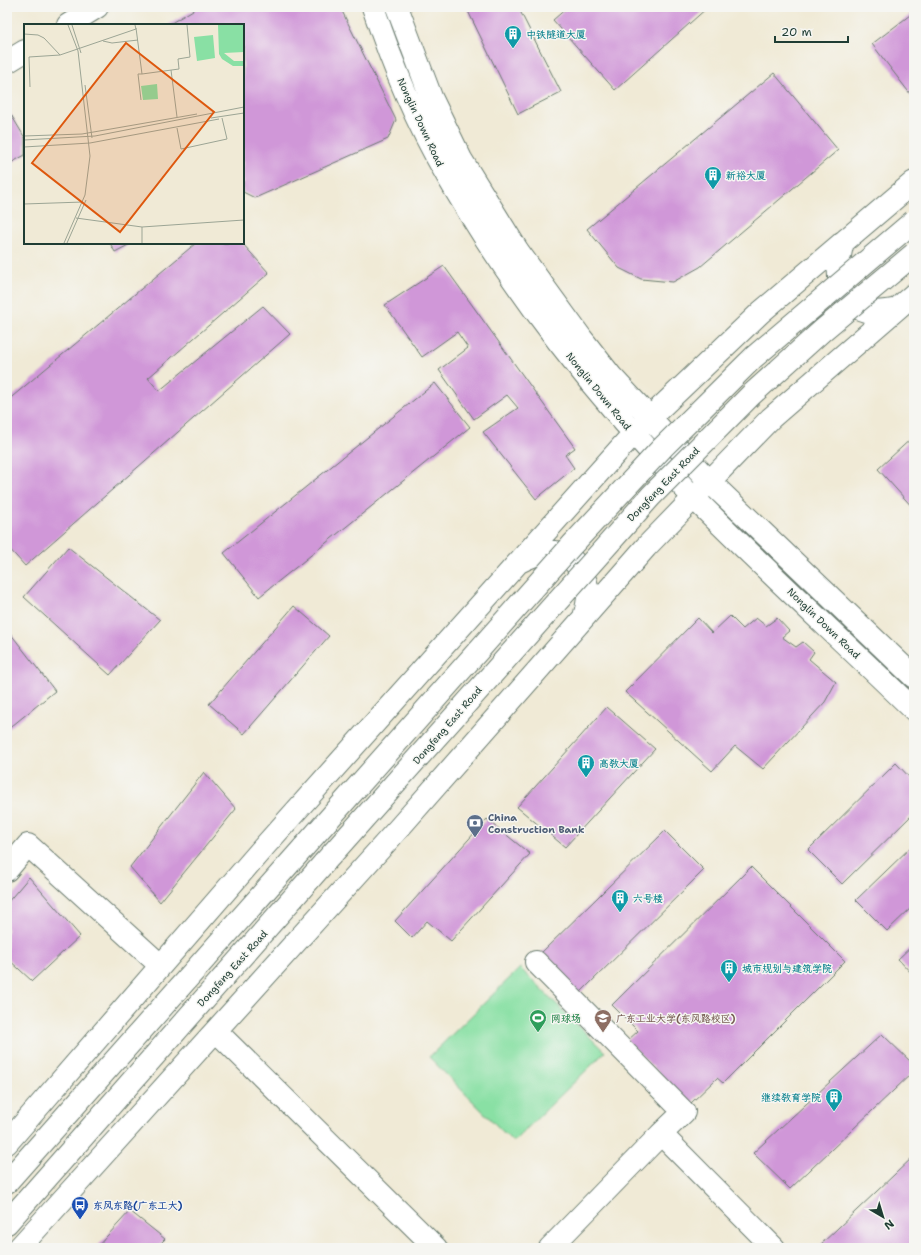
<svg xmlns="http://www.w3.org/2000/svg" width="921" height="1255" viewBox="0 0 921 1255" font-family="'Shantell Sans','LXGW WenKai TC',sans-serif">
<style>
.green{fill:#89e0a4;stroke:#548e6c}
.building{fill:#d097d8}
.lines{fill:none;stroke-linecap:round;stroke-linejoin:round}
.minor-casing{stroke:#687a6d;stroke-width:24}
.major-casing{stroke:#687a6d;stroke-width:24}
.highway-casing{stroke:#687a6d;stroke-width:24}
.minor{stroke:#fff;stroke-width:22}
.major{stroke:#fff;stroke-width:22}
.highway{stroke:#fff;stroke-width:22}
.highway-bridge-casing{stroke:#687a6d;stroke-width:24;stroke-linecap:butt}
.highway-bridge{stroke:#fff;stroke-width:22}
.labels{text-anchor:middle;stroke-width:3;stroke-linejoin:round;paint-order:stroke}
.culture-label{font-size:10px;font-weight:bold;fill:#0d838f;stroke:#f6f6f2;text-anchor:start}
.street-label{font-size:10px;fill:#1f3d34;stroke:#f6f6f2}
.service-label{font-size:10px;font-weight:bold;fill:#4e5e75;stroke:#f6f6f2;text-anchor:start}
.leisure-label{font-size:10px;font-weight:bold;fill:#27864d;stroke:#f6f6f2;text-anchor:start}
.education-label{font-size:10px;font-weight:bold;fill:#785e54;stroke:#f6f6f2;text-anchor:start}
.transit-label{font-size:10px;font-weight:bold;fill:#164399;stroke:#f6f6f2;text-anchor:start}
.inset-road{fill:none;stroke:#9ca595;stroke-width:1}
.view{fill:#de580e;fill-opacity:0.15;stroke:#de580e;stroke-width:2}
.inset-edge{fill:none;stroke:#1f3d34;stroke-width:2}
</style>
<rect width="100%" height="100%" fill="#f6f6f2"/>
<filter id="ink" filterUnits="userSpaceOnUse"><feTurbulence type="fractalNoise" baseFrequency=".025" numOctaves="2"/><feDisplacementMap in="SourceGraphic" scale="8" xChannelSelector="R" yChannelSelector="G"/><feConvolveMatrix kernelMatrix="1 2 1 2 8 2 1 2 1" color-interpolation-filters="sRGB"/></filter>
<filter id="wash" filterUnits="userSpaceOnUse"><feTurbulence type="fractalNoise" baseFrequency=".012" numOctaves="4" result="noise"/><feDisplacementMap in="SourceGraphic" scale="16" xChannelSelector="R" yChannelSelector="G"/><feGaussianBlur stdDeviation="0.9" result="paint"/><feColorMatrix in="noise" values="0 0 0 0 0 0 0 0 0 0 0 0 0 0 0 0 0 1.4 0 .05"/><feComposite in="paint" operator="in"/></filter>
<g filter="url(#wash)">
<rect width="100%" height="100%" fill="#f0ead6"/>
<path class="green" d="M520,968L605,1052L513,1142L429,1057Z"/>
<g id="blocks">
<path class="building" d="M198,7H340L396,120L388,139L255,198L243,192V25H168Z
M466,7H518L561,92L518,114Z
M568,7H708L615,90L553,20Z
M914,12V92L911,95L872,44Z
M774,73L838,150L700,267L673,282L641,279L619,268L587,229Z
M7,108L25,138V155L9,164L7,161Z
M110,243H132L115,252Z
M196,243H242L269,273L148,378L159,391L263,306L290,334L25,566L7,546V401Z
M444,266L575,448L565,455L574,468L536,499L483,432L518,408L507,395L474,419L439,370L468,348L457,332L422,357L385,305Z
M435,383L470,427L259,597L224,553Z
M914,436V509L878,469Z
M68,547L160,620L110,675L24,597Z
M294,606L329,636L244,734L209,704Z
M730,616L743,629L756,618L766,626L777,618L789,631L782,637L796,647L803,642L814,652L809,659L836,682L825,702L763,769L735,746L712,771L625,692L698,618L712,633Z
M7,629L55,691L7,730Z
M607,707L655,749L565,847L517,807Z
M896,763L914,782V813L842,884L808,850Z
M204,772L236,809L160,902L130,867Z
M487,819L530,854L451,941L427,921L412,938L395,921Z
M665,831L704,870L577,996L537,957Z
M914,844V905L887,931L856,900Z
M751,867L845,961L723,1083L717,1078L690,1104L627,1041L638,1031L612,1005Z
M29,877L80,936L32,981L7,958V903Z
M914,944V976L898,959Z
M882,1034L914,1065V1071L790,1189L753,1153Z
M914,1156V1243L908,1248H820L819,1246Z
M130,1211L165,1239L156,1248H96Z"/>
</g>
</g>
<g filter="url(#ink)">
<use href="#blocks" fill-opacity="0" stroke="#687a6d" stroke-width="1"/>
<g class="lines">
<defs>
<path id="minor" d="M68,25L97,7
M7,62L25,51
M843,242C836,267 834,303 866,311C875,313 885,311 894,310
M519,562C530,557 542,551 555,552C574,553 588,578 588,595C588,603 586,610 584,617
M7,870L28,845L160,965
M536,962L684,1112L661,1134L774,1248
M216,1031L436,1248
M7,1143L262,849L634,433L761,312L914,182
M19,1248L399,828L646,547L771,418L914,294
M550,1248L661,1134"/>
<path id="major" d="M373,7C392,64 415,120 445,172C511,288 600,402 693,497C765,570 841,639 914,710
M397,7L431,97L461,159L518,251L582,339L611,376L709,481L914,677"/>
<path id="highway" d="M7,1182L304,847
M7,1223L324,863"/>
</defs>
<use href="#minor" class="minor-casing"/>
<use href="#major" class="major-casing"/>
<use href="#highway" class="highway-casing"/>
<use href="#minor" class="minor"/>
<use href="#major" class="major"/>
<use href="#highway" class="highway"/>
<defs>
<path id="highway-bridge" d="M304,847L572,545L663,447L754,357L914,221
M324,863L651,496L751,395L823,330L914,254"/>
</defs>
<use href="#highway-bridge" class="highway-bridge-casing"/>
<use href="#highway-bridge" class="highway-bridge"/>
</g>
</g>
<defs>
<symbol id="building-pin" viewBox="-11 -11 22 30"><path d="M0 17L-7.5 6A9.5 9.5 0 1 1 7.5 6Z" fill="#0f9aa8" stroke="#f6f6f2"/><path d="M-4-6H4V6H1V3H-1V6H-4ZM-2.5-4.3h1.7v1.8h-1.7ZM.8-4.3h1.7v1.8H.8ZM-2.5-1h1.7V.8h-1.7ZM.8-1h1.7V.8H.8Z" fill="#fff"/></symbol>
<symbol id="bank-pin" viewBox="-11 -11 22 30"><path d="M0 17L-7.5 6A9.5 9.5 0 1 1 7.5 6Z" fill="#5c6f8a" stroke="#f6f6f2"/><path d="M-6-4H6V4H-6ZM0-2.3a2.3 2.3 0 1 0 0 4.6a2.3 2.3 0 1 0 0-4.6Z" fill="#fff"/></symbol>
<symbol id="stadium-pin" viewBox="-11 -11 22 30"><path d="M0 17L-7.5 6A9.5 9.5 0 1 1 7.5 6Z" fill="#2e9e5b" stroke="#f6f6f2"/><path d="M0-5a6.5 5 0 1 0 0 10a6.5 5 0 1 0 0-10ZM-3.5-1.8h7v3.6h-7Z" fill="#fff"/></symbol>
<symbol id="university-pin" viewBox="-11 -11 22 30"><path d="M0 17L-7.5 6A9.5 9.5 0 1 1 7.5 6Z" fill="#8d6e63" stroke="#f6f6f2"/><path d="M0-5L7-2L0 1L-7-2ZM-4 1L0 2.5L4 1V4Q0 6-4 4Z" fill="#fff"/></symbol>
<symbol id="bus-pin" viewBox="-11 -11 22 30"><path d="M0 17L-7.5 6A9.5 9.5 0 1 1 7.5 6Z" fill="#1a4fb4" stroke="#f6f6f2"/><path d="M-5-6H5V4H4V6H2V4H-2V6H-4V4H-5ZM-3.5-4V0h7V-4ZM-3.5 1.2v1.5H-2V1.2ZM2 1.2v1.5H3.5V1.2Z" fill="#fff"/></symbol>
</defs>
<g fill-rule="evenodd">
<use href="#building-pin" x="503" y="24" width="20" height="27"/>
<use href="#building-pin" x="703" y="165" width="20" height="27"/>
<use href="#building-pin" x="576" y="753" width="20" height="27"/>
<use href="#bank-pin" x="465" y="813" width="20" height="27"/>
<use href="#building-pin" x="610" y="888" width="20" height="27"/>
<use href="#building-pin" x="719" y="958" width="20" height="27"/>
<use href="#stadium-pin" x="528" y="1008" width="20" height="27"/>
<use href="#university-pin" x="593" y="1008" width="20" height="27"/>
<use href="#building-pin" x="824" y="1087" width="20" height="27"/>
<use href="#bus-pin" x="70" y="1195" width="20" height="27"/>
</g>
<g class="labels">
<g class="culture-label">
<text x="526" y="38">中铁隧道大厦</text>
<text x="726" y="179">新裕大厦</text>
<text x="599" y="767">高教大厦</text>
<text x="633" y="902">六号楼</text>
<text x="742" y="972">城市规划与建筑学院</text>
<text x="821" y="1101" text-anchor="end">继续教育学院</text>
</g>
<g class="street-label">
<text transform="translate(421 122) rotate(65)" y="4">Nonglin Down Road</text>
<text transform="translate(599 391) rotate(51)" y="4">Nonglin Down Road</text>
<text transform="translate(663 484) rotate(-46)" y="4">Dongfeng East Road</text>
<text transform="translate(824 623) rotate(44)" y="4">Nonglin Down Road</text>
<text transform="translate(447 725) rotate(-49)" y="4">Dongfeng East Road</text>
<text transform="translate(232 968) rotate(-48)" y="4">Dongfeng East Road</text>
</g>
<g class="service-label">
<text x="488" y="821">China<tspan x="488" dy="12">Construction Bank</tspan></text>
</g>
<g class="leisure-label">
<text x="551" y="1022">网球场</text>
</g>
<g class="education-label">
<text x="616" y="1022">广东工业大学(东风路校区)</text>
</g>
<g class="transit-label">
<text x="93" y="1209">东风东路(广东工大)</text>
</g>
</g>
<g transform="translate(24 24)">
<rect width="220" height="220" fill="#f0ead6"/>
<path d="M194,1H220V28L200,29L210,37H220V42H209L198,35L195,30ZM189,11L191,34L173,37L170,13ZM133,60L134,75L119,76L117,62Z" fill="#89e0a4"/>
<path class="inset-road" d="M48,1L57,29M112,4L118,50H114L117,76M0,10L14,11L20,14L36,31L112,5L111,1M79,17L88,19L114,16M147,46L153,93M118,50L155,45L154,35L166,33L163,1M61,61L68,114M6,63L5,33L36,31M187,94L220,89M153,104L157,125L203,115L198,94M0,112L58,110L173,90M0,116L71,112L220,83M0,123L66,119L195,95M0,180L59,178M52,194L118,203L220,196M118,203V219M40,219L61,171L66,132L54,27L44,1M43,219L62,176"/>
<path class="view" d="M102,19L190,88L96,208L8,139Z"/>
<rect width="220" height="220" class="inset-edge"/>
</g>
<rect width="921" height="1255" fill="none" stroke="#f6f6f2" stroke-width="24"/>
<g transform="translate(883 1217) rotate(142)" stroke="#f6f6f2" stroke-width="3" paint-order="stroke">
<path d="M0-3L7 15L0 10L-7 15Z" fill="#1f3d34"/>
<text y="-6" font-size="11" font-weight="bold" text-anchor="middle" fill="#1f3d34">N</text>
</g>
<path d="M775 36v6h73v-6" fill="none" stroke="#1f3d34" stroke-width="2"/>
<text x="781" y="36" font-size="12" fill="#1f3d34" stroke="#f6f6f2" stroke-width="3" paint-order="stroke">20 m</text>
</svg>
